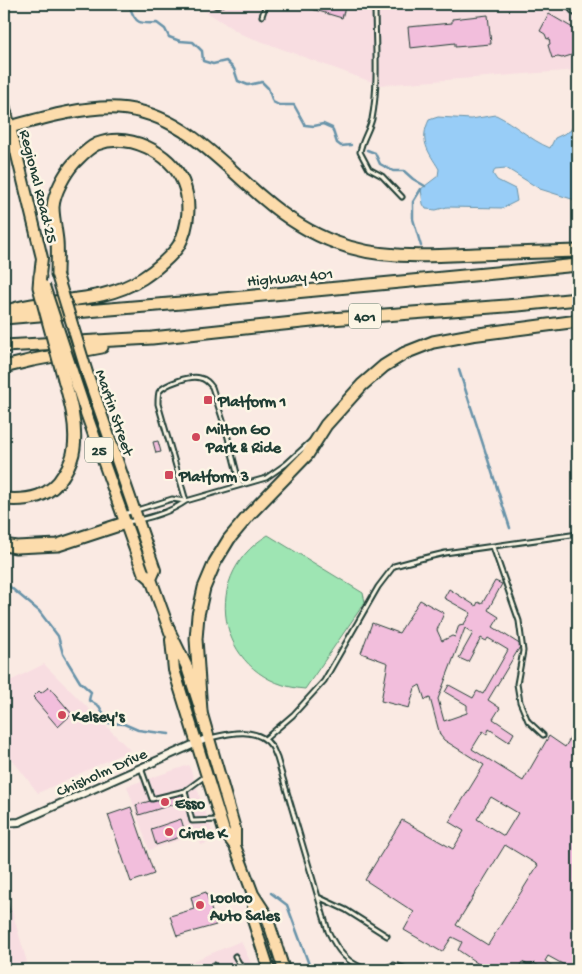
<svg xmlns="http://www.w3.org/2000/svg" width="582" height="974" viewBox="0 0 582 974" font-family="'Gochi Hand',sans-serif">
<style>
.built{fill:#f8dde1}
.green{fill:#9ee5b3;stroke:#5e9174}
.water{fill:#98cdf7;stroke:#6893a9}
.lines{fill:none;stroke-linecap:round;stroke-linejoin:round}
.stream{stroke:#6893a9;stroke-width:2.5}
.building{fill:#f2bedc;stroke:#1f3d34;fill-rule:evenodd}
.lane-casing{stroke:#1f3d34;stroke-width:7}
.street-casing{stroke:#1f3d34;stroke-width:10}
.primary-casing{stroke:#1f3d34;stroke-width:14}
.highway-casing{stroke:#1f3d34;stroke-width:15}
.lane{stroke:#fcf5e5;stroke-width:3}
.street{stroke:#fcf5e5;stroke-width:6}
.primary{stroke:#fcdcac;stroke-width:10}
.highway{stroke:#fcdcac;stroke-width:11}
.primary-bridge-casing{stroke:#1f3d34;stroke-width:14;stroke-linecap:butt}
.highway-bridge-casing{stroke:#1f3d34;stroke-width:15;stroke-linecap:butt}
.primary-bridge{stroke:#fcdcac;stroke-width:10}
.highway-bridge{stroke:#fcdcac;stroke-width:11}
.poi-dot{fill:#d1495b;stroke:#fcf5e5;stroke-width:2}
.labels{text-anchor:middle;stroke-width:5;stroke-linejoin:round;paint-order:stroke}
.shield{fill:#fcf5e5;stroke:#617469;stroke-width:1}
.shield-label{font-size:15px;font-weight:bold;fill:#1f3d34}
.street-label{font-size:16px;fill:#1f3d34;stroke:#fcf5e5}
.poi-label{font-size:16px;font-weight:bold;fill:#1f3d34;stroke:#fcf5e5;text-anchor:start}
</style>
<rect width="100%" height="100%" fill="#faeae3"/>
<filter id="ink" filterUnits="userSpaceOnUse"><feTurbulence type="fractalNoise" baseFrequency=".02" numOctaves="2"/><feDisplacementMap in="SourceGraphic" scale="10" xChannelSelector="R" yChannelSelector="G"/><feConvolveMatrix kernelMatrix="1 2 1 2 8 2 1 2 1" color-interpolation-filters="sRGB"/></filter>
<g filter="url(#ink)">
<path class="built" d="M194,4H578V70L380,85L241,34Z
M44,664L130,750L38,793L4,749V684Z
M189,765L215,840L201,845L197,834L149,850L127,786Z
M4,884L29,969L25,970H4Z
M241,941L254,970H172Z"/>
<path class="green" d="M268,535L363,593L365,602L305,689C221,683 195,579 268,535Z"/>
<path class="water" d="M496,115C515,124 530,140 550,148L555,138L570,131L578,118V201L540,189L506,168L495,169L493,174L497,180L515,189L517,201L503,208L447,207L436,210L426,209L423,204L421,189L438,176L439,169C428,151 419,141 429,120L438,117L471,119Z"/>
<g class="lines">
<path class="stream" d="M122,4L130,7C135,24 140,24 157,23L165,29L169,37L180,41L193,42L202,51L203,61L213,64L226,61L234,69L238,81L248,85L262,82L268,88L273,102L279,105H294L305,125L314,126L323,124L332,128L337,143L341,146L351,145
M367,150L375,153L380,164L393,171H404L413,179L425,186
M421,246L413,219V202L421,189
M459,370L510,528
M4,582L39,611L58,636L63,654L80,682L91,692L89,700L99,706L109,723L124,724L138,730L169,734
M271,893L287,905L311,970"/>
</g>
<path class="building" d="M295,4H346L342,18Z
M549,14L578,31V53L562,58L558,57L552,58L548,45L550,44L549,38L547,39L545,34L540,31Z
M488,15L491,44L455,47V43L410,48L408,27L452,23V19Z
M158,441L161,452L156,453L153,442Z
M495,581L502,584L488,610L499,617L493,627L521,645L488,700L500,708L493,719L514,733L509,742L489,729L487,734L483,731L472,749L523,781L549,736L565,747L571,737L578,739V872L577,874L578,875V970H566L568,967L548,956L545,961L559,970H551L544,965L542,968L534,963L533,964L528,965L522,962L517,970H477L480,965L458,950L462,942L452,937L442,952L404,930L414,912L365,880L402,820L453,849L464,831L449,822L484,765L444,740L440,735L430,698L425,700L420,685L415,688L409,708L381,701L388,663L361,653L372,623L399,633L420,600L444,613L437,630L442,641L452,636L455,637L459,625L464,624L471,613L444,598L449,589L476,606L478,602L482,604ZM465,628L473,633L459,658L468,662L481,638L486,641L488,638L508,650L483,694L477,691L473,698L449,685L445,692L467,705V713L444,721L438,699ZM491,797L518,813L504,836L477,819ZM505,845L538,865L488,945L456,925Z
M49,687L72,714L58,727L34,699H35L33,697L39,691L41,693Z
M182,792L184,801L139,815L136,805Z
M131,807L154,874L131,882L108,815Z
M181,819L186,835L156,845L151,829Z
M4,888L10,912L4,914Z
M206,892L216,925L177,936L170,916L194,909L191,897Z"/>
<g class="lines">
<defs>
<path id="lane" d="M213,4L217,6L222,4
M375,4C375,41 379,83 372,119C369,131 362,140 360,152L369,169L382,176L402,197
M568,4C570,9 573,13 578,15
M262,16L266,4
M186,501L158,404C158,400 158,395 159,392C164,384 191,375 200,378C206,379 209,383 212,387L226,430L240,485
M124,514L172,499L185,501
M127,522C147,519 169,513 186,501L266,478L286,464L310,442
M493,547L519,621L523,651L517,684L520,702L528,721L543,735
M210,738C230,733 258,726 272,747C274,750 275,754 277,758L328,931C337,950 347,964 369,970
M265,739L293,715L324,681L378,587L394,566L420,559L445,553L578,534
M141,768L152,799L185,791L192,821L218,820
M185,791L204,777
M318,897L346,910L387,936
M235,956L243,970
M214,965L215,970
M380,970L394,965L404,968"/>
<path id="street" d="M4,823L19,822L208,738"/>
<path id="primary" d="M4,105L12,135L42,258L40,275
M88,376L155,570L151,579
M74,377L86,413L143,572L151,579L170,632L187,667L201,711L235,829V846
M171,640L174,670L224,831L235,846L253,894L266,914L284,970
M253,895V920L269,970"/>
<path id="highway" d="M10,127C43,118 84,106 118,108C180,112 219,161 263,198C285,217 309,233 337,243C381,260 430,256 476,254C510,253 544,252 578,251
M4,312C50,296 99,306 143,278C154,271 172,256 179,245C189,226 191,202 183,182C170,152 129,132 97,144C88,148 81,156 74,163C65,173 54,193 53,207C53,218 56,230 57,241C58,253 57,264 57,275
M4,318L181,303L578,265
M4,346L152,338L331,319L518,305L578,299
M4,367L33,360L102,347
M4,499C29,501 51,497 64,474C69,466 73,457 74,448C77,425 70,400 64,379
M4,545L16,547L58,545L125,523
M201,711L196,639L198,615L204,588L215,562L229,539L249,515L307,455L326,425L362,385L384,366L405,353L433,342L471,335L578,321"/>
</defs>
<use href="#lane" class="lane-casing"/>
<use href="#street" class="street-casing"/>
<use href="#primary" class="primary-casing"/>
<use href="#highway" class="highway-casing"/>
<use href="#lane" class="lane"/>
<use href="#street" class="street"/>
<use href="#primary" class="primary"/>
<use href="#highway" class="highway"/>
<defs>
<path id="primary-bridge" d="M57,275L88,376
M44,286L74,377"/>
<path id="highway-bridge" d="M40,275L39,287L64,379"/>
</defs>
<use href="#primary-bridge" class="primary-bridge-casing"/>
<use href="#highway-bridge" class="highway-bridge-casing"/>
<use href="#primary-bridge" class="primary-bridge"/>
<use href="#highway-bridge" class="highway-bridge"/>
</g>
</g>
<g class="poi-dot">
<rect x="203" y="395" width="10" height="10" rx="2.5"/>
<circle cx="196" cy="437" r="5"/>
<rect x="164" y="470" width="10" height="10" rx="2.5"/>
<circle cx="62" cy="715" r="5"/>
<circle cx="165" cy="802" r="5"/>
<circle cx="169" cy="832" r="5"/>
<circle cx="200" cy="905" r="5"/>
</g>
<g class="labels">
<g class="shield">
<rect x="349" y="303.5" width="32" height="25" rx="4"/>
<rect x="85" y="437.5" width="28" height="25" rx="4"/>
</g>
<g class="shield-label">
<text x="365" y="321">401</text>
<text x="99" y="455">25</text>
</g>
<g class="street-label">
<text transform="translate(40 186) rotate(76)" y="6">Regional Road 25</text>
<text transform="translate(290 276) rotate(-5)" y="6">Highway 401</text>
<text transform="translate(116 412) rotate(71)" y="6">Martin Street</text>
<text transform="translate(101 771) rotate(-24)" y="6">Chisholm Drive</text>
</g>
<g class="poi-label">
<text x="218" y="406">Platform 1</text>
<text x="206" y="434">Milton GO<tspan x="206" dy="18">Park &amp; Ride</tspan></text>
<text x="179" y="481">Platform 3</text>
<text x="72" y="721">Kelsey's</text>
<text x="175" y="808">Esso</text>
<text x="179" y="838">Circle K</text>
<text x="210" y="902">Looloo<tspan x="210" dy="18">Auto Sales</tspan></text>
</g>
</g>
<rect width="582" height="974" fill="none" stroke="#fcf5e5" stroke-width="20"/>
<rect x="10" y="10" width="562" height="954" fill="none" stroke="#1f3d34" stroke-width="2" filter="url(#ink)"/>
</svg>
